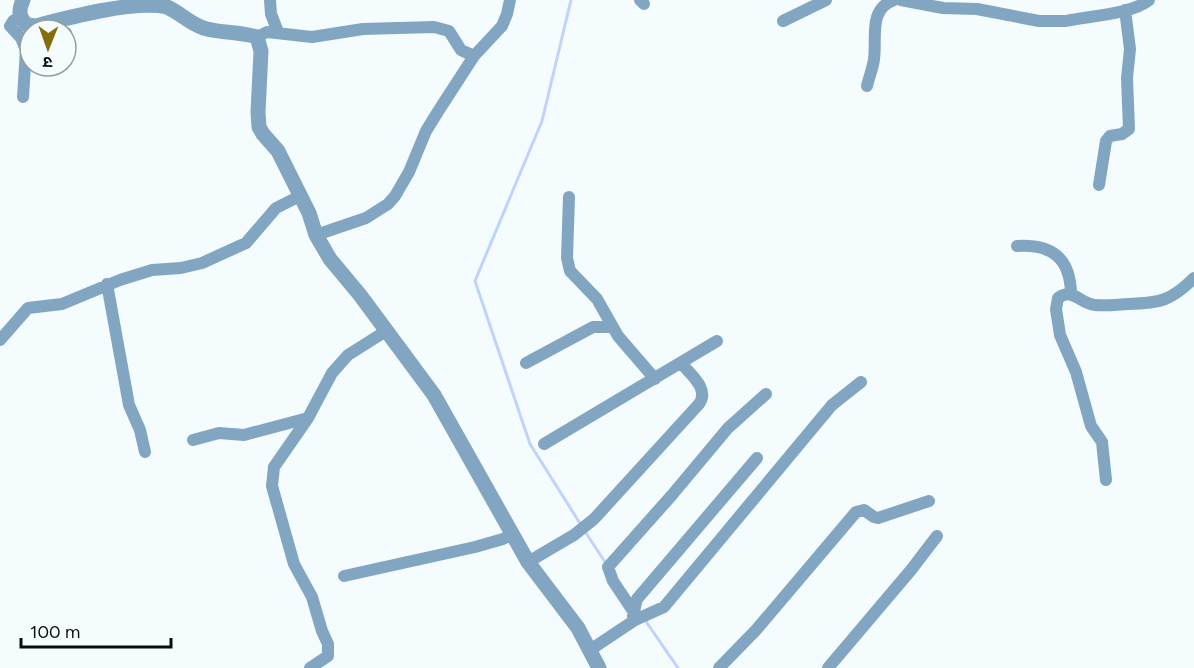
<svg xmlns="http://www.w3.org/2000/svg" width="1194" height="668" viewBox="0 0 1194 668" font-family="Figtree,'Noto Sans Devanagari',sans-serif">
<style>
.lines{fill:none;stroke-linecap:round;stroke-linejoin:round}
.stream{stroke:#bfd3fe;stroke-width:3}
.minor{stroke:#82a6c1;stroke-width:12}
.tertiary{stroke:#82a6c1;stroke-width:15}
</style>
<rect width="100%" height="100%" fill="#f5fcfe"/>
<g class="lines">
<path class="stream" d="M571,0L542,121L475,281L530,444L581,525
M584,530L607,565
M645,620L678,668"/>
<path class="minor" d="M270,0L271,14L278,32
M640,0L644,4
M901,0L943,8L977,9L1039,21H1066C1089,16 1132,14 1149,0
M20,17L13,21L10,26L21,38L26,50L23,97
M783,21L826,0
M66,33V41
M257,37L267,32L312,37L363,29L434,27L449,31L461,50L474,56
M867,86C869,77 873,68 874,59C877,38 868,9 894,0
M1099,185L1106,141L1110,136L1122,134L1129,129L1127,78L1130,49L1125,10
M569,197L567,258L570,271L597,299L618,336L655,379
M316,235L366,218L388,204L395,196L409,172L426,131L439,110L474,56L502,26L507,14L510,0
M1017,246C1052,244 1070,258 1071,293
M107,284L129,405L140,430L145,452
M0,340L28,308L62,304L120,280L152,270L181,268L202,263L246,243L276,208L300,196
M526,363L593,327H612
M193,440L219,433L244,435L308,418
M544,444L717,341
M1106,480L1102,442L1091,426L1076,372L1060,335L1056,309L1058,298C1073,287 1080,304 1095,305C1106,306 1117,305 1128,304C1160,303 1171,301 1194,278
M528,562L574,535L594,519L699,404C710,389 690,374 681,363
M344,576L475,547L503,539L513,534
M633,611L613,581L608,567L672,495L728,428L766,394
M633,616L637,599L757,458
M590,650L635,620L664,607L832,405L861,382
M310,668L328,656V644L322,631L312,597L294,564L272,486L274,467L308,418L332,373L348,355L386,331
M719,668L756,630L856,512L864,510L874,517L878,518L929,501
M828,668L911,570L937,536"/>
<path class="tertiary" d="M23,0C18,11 19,17 27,25L36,26C70,17 135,0 167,7C181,13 192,26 207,29C224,33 241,32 257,37L261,51L258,112L259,127L263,134L278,151L309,213L316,235L330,259L360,295L434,395L528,562L578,628L599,668"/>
</g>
<g transform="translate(48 48) rotate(181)"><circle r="28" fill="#f5fcfe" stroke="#969d9e" stroke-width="1.5"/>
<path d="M0-4.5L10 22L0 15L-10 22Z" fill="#846d0a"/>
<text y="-9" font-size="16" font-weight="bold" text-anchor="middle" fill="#080e0f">उ</text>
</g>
<path d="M21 638v9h150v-9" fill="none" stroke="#080e0f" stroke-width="3"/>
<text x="30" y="638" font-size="18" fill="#080e0f" stroke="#f5fcfe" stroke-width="4.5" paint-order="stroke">100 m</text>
</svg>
